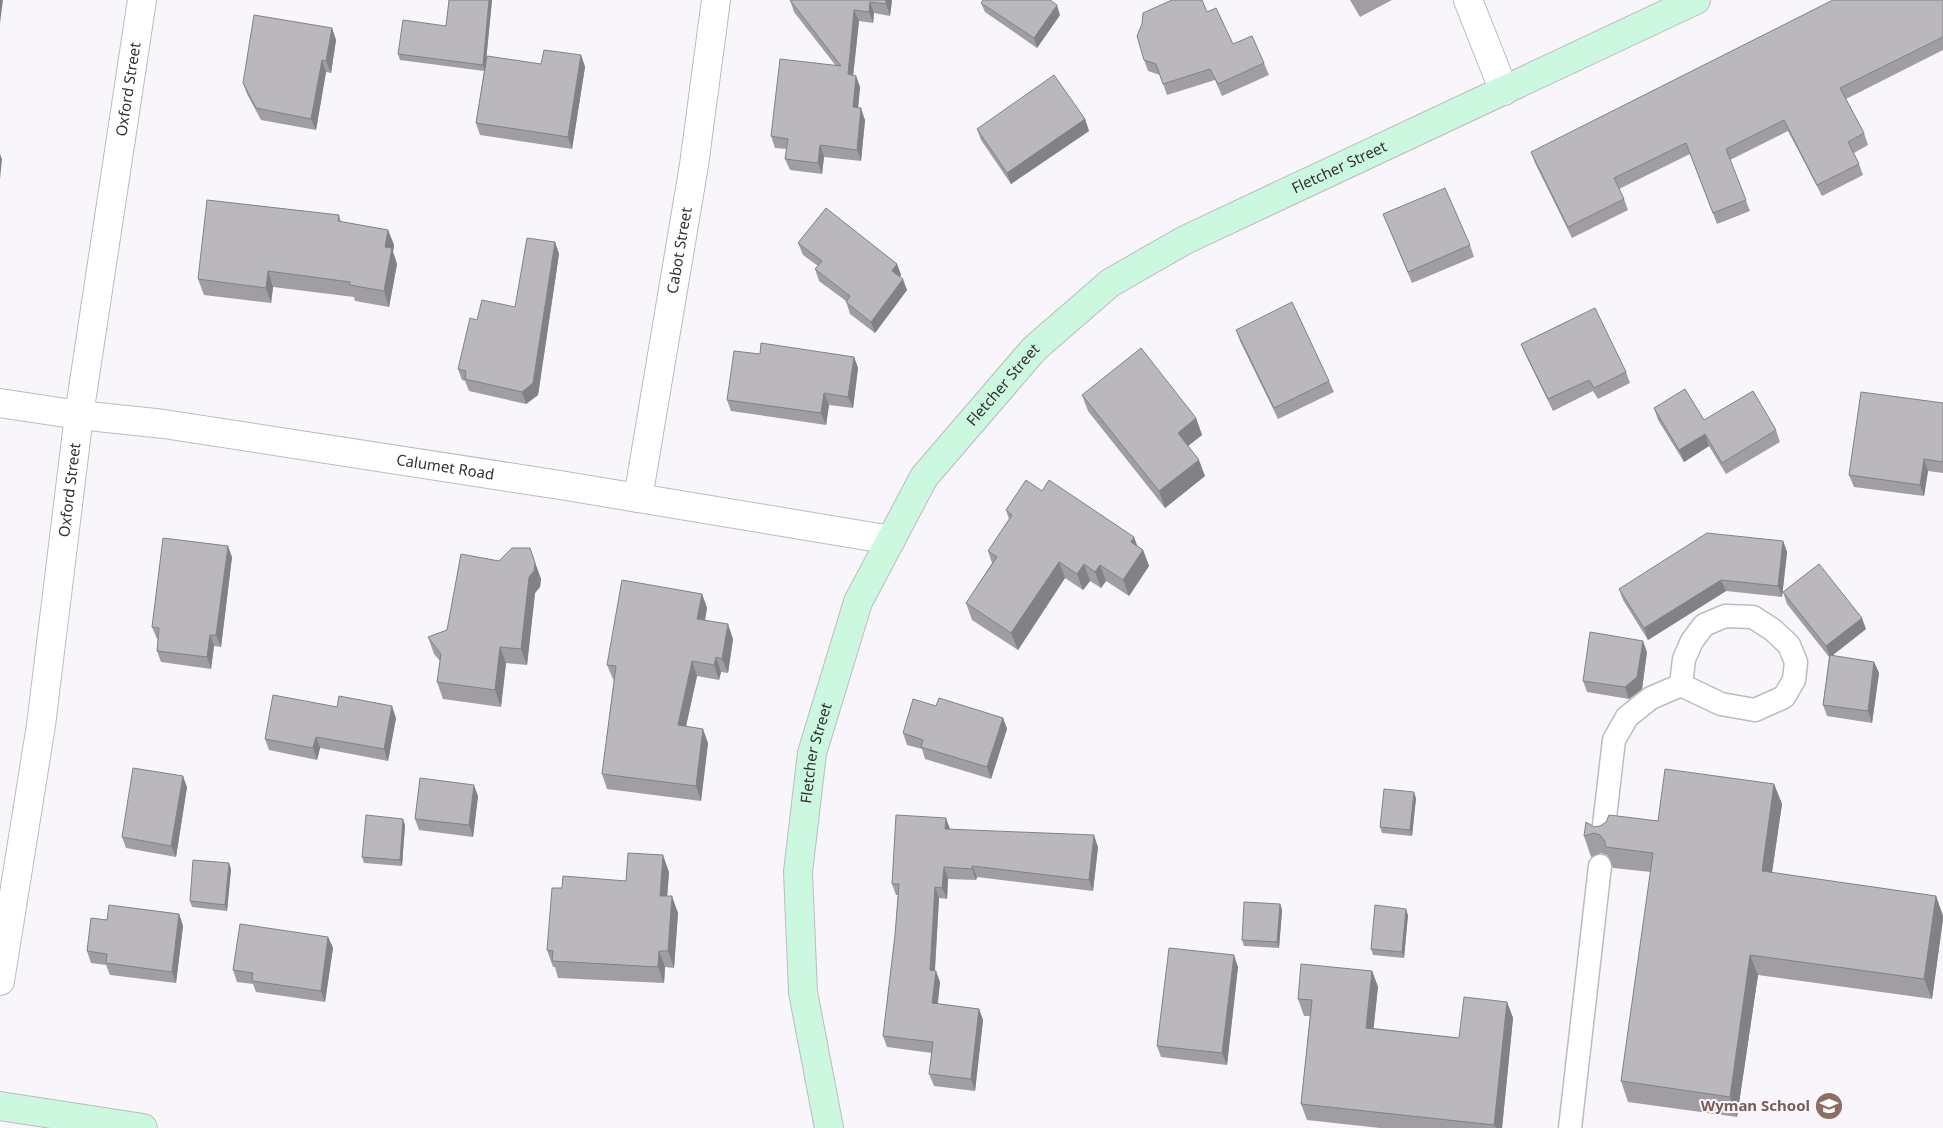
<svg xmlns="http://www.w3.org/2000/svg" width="1943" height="1128" viewBox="0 0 1943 1128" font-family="'Noto Sans',sans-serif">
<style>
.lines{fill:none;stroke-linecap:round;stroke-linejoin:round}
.lane-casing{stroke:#bdbbc0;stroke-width:25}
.street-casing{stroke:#bdbbc0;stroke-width:30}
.secondary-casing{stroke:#bdbbc0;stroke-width:30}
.lane{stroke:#fff;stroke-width:22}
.street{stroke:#fff;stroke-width:28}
.secondary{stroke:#ccf8e0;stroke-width:28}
.wall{fill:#a09ea3}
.shaded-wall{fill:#828184}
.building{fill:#bab8bd;stroke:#828184}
.labels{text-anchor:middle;stroke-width:4;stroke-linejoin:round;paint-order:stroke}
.street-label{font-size:15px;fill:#313032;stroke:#f8f6fb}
.education-label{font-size:15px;font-weight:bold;fill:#785e54;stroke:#f8f6fb;text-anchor:end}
</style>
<rect width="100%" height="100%" fill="#f8f6fb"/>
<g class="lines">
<defs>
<path id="lane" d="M1603,834L1614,740L1627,717L1651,698L1681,685L1721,704L1755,710L1784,697L1794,680L1796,662L1789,645L1773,630L1753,617L1725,616L1704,625L1692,641L1684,659L1681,685
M1570,1128L1600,866"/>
<g id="street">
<path d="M1468,0L1504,91"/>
<path id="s1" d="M0,403L79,415L164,424L560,485L891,540"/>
<path id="s2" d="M638,498L694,165L716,0"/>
<path id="s3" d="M0,981L41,725L79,415L142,0"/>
</g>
<g id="secondary">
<path d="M0,1106L143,1128"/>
<path id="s4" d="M829,1128L803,992L798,872L812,753L858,602L924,477L1034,349L1110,283L1185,240L1696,0"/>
</g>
</defs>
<use href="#lane" class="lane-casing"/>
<use href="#street" class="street-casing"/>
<use href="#secondary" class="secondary-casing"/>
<use href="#lane" class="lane"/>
<use href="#street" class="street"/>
<use href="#secondary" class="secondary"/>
</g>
<path class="wall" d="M449,0H492L486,61L541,64L581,55L585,67L572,149L480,135L476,123L484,71L400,60L398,54L446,26Z
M790,0H892L890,16L874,13L873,23L859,21L853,75L856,76L860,87L858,108L865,120L861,161L824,157L822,174L790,170L785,159L787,149L775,148L771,136L836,66L794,12Z
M1350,0H1392L1360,17Z
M1943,0V50L1846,99L1864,133L1868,145L1854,153L1859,164L1863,175L1822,196L1788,131L1730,160L1750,211L1717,224L1690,154L1619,189L1624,199L1628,210L1572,238L1535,163L1531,152Z
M981,3L1060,15L1037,48L985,12Z
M1207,12L1233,44L1264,63L1269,75L1222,96L1215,80L1167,95L1160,75L1148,71L1144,60Z
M332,28L336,40L331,73L326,72L316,130L261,120L247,94L243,83Z
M1085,119L1089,131L1011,184L981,140L977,129Z
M1383,214L1470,245L1474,257L1412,283Z
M339,215L341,222L388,230L394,245L393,252L397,264L389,307L355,301L354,297L273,287L271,303L204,295L198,279Z
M555,242L559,254L538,395L526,404L469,391L465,381L462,380L458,369L477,320L515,307Z
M798,243L897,264L901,275L900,277L907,290L875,333L850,314L846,301L819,281L815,269L818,266L803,255Z
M1236,330L1329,381L1334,392L1278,419L1240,341Z
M1521,344L1626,372L1630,383L1598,399L1593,391L1553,411L1526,356Z
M760,354L854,357L858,368L853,408L829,405L826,425L731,411L727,400Z
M1082,395L1196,418L1202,435L1188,446L1205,476L1165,508L1088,411Z
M1943,403V473L1928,471L1924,496L1854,487L1849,475Z
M1654,408L1704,420L1776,430L1780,442L1726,474L1709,446L1684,462L1658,420Z
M1042,491L1143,550L1149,566L1129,596L1106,581L1101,588L1090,581L1083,590L1065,578L1018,650L972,620L966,603L992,563L988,551L1009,519L1006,510Z
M1783,541L1787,552L1782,597L1726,591L1648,640L1623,600L1619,589Z
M530,548L541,579L540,587L535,593L527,665L506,663L501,707L443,699L437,682L440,661L434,654L428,637L447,630L499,561Z
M232,557L221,647L214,646L211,669L161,662L157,651L158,639H157L152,627Z
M1783,592L1866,629L1832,656L1874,662L1879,673L1872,723L1827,716L1823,705L1829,657L1787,604Z
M702,594L707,608L705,621L733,639L728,673L721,672L719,680L697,676L686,726L708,743L701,801L607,789L602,774L614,680L613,679L607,665Z
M1647,652L1642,689L1629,699L1587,692L1583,681Z
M936,706L1003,718L1007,729L991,779L925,759L922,749L907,745L903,733Z
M337,707L396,718L388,761L320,748L317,760L269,750L265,739Z
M1774,784L1782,804L1772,873L1936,896L1943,916V919L1932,999L1758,975L1737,1117L1628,1102L1621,1081L1651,872L1613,868L1609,858L1607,855L1601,853L1591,857L1584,836L1594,827L1658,821Z
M187,787L176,857L126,848L122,837Z
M478,796L473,837L419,830L415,819Z
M1416,798L1412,836L1382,833L1380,827Z
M405,825L402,866L364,863L362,857Z
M950,829L1098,847L1093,891L977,877L976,880L948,879L947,899L939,898L935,971L940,982L938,1004L979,1009L983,1020L975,1091L934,1086L929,1074L932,1053L887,1047L883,1036L895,935L898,895H896L892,884Z
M231,869L227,911L192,907L190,901Z
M669,872L667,896L678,913L674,968L665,967L664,983L558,978L555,967H553L547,950L562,888L626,881Z
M1280,904L1282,910L1279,948L1244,946L1242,940Z
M179,914L183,926L176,983L110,975L106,965L91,963L87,951L107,920Z
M1408,915L1404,958L1373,955L1371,949Z
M328,937L333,948L325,1002L256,992L253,984L237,982L233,970Z
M1238,967L1227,1065L1161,1057L1157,1046Z
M1372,971L1378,987L1373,1028L1459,1038L1507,1002L1513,1018L1502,1128H1380L1307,1120L1301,1104L1310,1016H1304L1298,999Z"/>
<path class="shaded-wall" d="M0,0H3L0,23Z
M489,0H492L485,71L483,65Z
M886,0H892L890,16L886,4Z
M870,2L874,13L873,23L869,12Z
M1057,5L1060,15L1037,48L1034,38Z
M854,10L859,21L852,86L848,74Z
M332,28L336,40L331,73L326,61Z
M581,55L585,67L572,149L568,137Z
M322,60L326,72L316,130L311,119Z
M856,76L860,87L857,119L853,107Z
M861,108L865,120L861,161L857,150Z
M1085,119L1089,131L1011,184L1007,173Z
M820,145L824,157L822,174L818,163Z
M0,154L2,159L0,179Z
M388,230L394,245L393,252L397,264L389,307L384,291L385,247Z
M555,242L559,254L538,395L526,404L522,392Z
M897,264L901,275L896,282L892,271Z
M268,271L273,287L271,303L266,288Z
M903,279L907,290L875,333L871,322Z
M854,357L858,368L853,408L848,397Z
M824,393L829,405L826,425L821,413Z
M1196,418L1202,435L1184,449L1178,433Z
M1705,434L1709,446L1684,462L1679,450Z
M1924,459L1928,471L1924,496L1920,485Z
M1199,460L1205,476L1165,508L1159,491Z
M1134,537L1140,553L1131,542Z
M1783,541L1787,552L1782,597L1778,586Z
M228,546L232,557L221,647L216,635Z
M1143,550L1149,566L1129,596L1123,580Z
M1059,562L1065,578L1018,650L1011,633Z
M535,563L541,579L540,587L535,593L527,665L521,649L529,577Z
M1084,564L1090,581L1083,590L1077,574Z
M1100,565L1106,581L1101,588L1095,572Z
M1721,580L1726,591L1648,640L1644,628Z
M702,594L707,608L702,634L697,619Z
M1862,618L1866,629L1830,657L1826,646Z
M728,624L733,639L728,673L722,659Z
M210,635L214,646L211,669L207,657Z
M1643,641L1647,652L1642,689L1629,699L1625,687Z
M500,647L506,663L501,707L495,690Z
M716,657L721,672L719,680L714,665Z
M692,661L697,676L683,740L678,725Z
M1874,662L1879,673L1872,723L1868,711Z
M392,706L396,718L388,761L384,749Z
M1003,718L1007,729L991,779L987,767Z
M703,729L708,743L701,801L696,786Z
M316,737L320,748L317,760L313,748Z
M183,776L187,787L176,857L171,846Z
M1774,784L1782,804L1769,892L1762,871Z
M474,785L478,796L473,837L469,825Z
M1414,792L1416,798L1412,836L1410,830Z
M946,818L950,829H945Z
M403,819L405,825L402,866L400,860Z
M1094,835L1098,847L1093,891L1089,880Z
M663,855L669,872L666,912L660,896Z
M229,863L231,869L227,911L225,905Z
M972,866L977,877L976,880L972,869Z
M944,867L948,879L947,899L942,888Z
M935,887L939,898L934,982L930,970Z
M672,896L678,913L674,968L668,951Z
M1936,896L1943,916V919L1932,999L1924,979Z
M1280,904L1282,910L1279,948L1277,942Z
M1406,909L1408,915L1404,958L1402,952Z
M179,914L183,926L176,983L172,972Z
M328,937L333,948L325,1002L321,991Z
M659,951L665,967L664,983L658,967Z
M1234,955L1238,967L1227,1065L1222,1053Z
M1750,955L1758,975L1737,1117L1730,1097Z
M936,971L940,982L936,1015L932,1003Z
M1372,971L1378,987L1372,1044L1366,1028Z
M1507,1002L1513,1018L1502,1128H1496L1494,1125Z
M979,1009L983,1020L975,1091L971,1079Z"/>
<path class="building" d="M449,0H489L483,65L398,54L403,20L446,26Z
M790,0H886V4L870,2L869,12L854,10L848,74L856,76L853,107L861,108L857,150L820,145L818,163L785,159L788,139L771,136L780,59L841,66Z
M983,0H1050L1057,5L1034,38L981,3Z
M1172,0H1202L1207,12L1216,8L1233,44L1252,36L1264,63L1218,84L1210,69L1163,84L1156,64L1144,60L1137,36L1142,24L1143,13Z
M1833,0H1943V37L1840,88L1864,133L1848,142L1859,164L1817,185L1784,120L1726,149L1746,200L1713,213L1686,143L1614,178L1624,199L1568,227L1531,152Z
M254,15L332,28L326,61L322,60L311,119L256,108L243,83Z
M544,50L581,55L568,137L476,123L487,56L541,64Z
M1054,75L1085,119L1007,173L977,129Z
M1445,188L1470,245L1408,272L1383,214Z
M207,200L339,215L338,221L388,230L385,247L392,248L384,291L350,285V282L268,271L266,288L198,279Z
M826,208L897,264L892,271L903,279L871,322L846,302L850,296L815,269L822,261L798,243Z
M527,238L555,242L533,383L522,392L465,379L466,371L458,369L470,318L477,320L482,300L515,307Z
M1292,302L1329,381L1274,408L1236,330Z
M1595,308L1626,372L1594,388L1589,380L1548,399L1521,344Z
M761,343L854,357L848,397L824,393L821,413L727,400L734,351L760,354Z
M1141,348L1196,418L1178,433L1199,460L1159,491L1082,395Z
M1685,389L1704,420L1753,391L1776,430L1722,463L1705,434L1679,450L1654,408Z
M1861,392L1943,403V462L1924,459L1920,485L1849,475Z
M1026,480L1042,491L1049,480L1134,537L1131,542L1143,550L1123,580L1100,565L1095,572L1084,564L1077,574L1059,562L1011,633L966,603L997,557L988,551L1012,515L1006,510Z
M1707,533L1783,541L1778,586L1721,580L1644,628L1619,589Z
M163,538L228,546L216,635H210L207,657L157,651L159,628L152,627Z
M512,548H530L535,563L534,571L529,577L521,649L500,647L495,690L437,682L441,654L428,637L447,630L461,554L499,561Z
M1819,564L1862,618L1826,646L1783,592Z
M622,580L702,594L697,619L728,624L722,659L716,657L714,665L692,661L678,725L703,729L696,786L602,774L616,666L607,665Z
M1590,632L1643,641L1637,677L1625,687L1583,681Z
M1830,655L1874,662L1868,711L1823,705Z
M273,695L337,707L339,696L392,706L384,749L316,737L313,748L265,739Z
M939,698L1003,718L987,767L921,747L923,740L903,733L913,699L936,706Z
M133,768L183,776L171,846L122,837Z
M1665,769L1774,784L1762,871L1936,896L1924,979L1750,955L1730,1097L1621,1081L1653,853L1606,847L1604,840L1600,835L1594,833L1584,836L1586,822L1594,827L1600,826L1606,822L1609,815L1658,821Z
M420,778L474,785L469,825L415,819Z
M1384,789L1414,792L1410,830L1380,827Z
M366,815L403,819L400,860L362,857Z
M896,815L946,818L945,829L1094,835L1089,880L972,866V869L944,867L942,888L935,887L930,970L936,971L932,1003L979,1009L971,1079L929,1074L933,1042L883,1036L895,935L899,884H892Z
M628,853L663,855L660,896H672L668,951H659L658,967L552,961L553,951L547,950L552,888H562L563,876L626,881Z
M193,860L229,863L225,905L190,901Z
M1244,902L1280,904L1277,942L1242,940Z
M109,905L179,914L172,972L106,963L107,954L87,951L91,918L107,920Z
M1375,905L1406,909L1402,952L1371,949Z
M240,924L328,937L321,991L252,981L253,973L233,970Z
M1169,948L1234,955L1222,1053L1157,1046Z
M1301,964L1372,971L1366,1028L1459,1038L1464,997L1507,1002L1494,1125L1301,1104L1312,1000L1298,999Z"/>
<defs>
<symbol id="school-disc" viewBox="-11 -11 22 22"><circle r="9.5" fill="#8d6e63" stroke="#f8f6fb"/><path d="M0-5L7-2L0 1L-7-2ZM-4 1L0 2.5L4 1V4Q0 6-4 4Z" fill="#fff"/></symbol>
</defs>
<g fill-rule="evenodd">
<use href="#school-disc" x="1813" y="1090" width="32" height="32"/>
</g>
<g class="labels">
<g class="street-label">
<text dy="5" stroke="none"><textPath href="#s3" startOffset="901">Oxford Street</textPath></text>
<text dy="5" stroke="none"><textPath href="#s4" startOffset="1204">Fletcher Street</textPath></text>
<text dy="5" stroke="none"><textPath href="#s2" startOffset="251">Cabot Street</textPath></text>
<text dy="5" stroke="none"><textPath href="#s4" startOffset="799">Fletcher Street</textPath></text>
<text dy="5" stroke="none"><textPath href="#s1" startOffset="450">Calumet Road</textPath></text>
<text dy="5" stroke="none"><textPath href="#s3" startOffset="496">Oxford Street</textPath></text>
<text dy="5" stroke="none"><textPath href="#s4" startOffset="379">Fletcher Street</textPath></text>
</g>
<g class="education-label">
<text x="1810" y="1111">Wyman School</text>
</g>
</g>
</svg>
